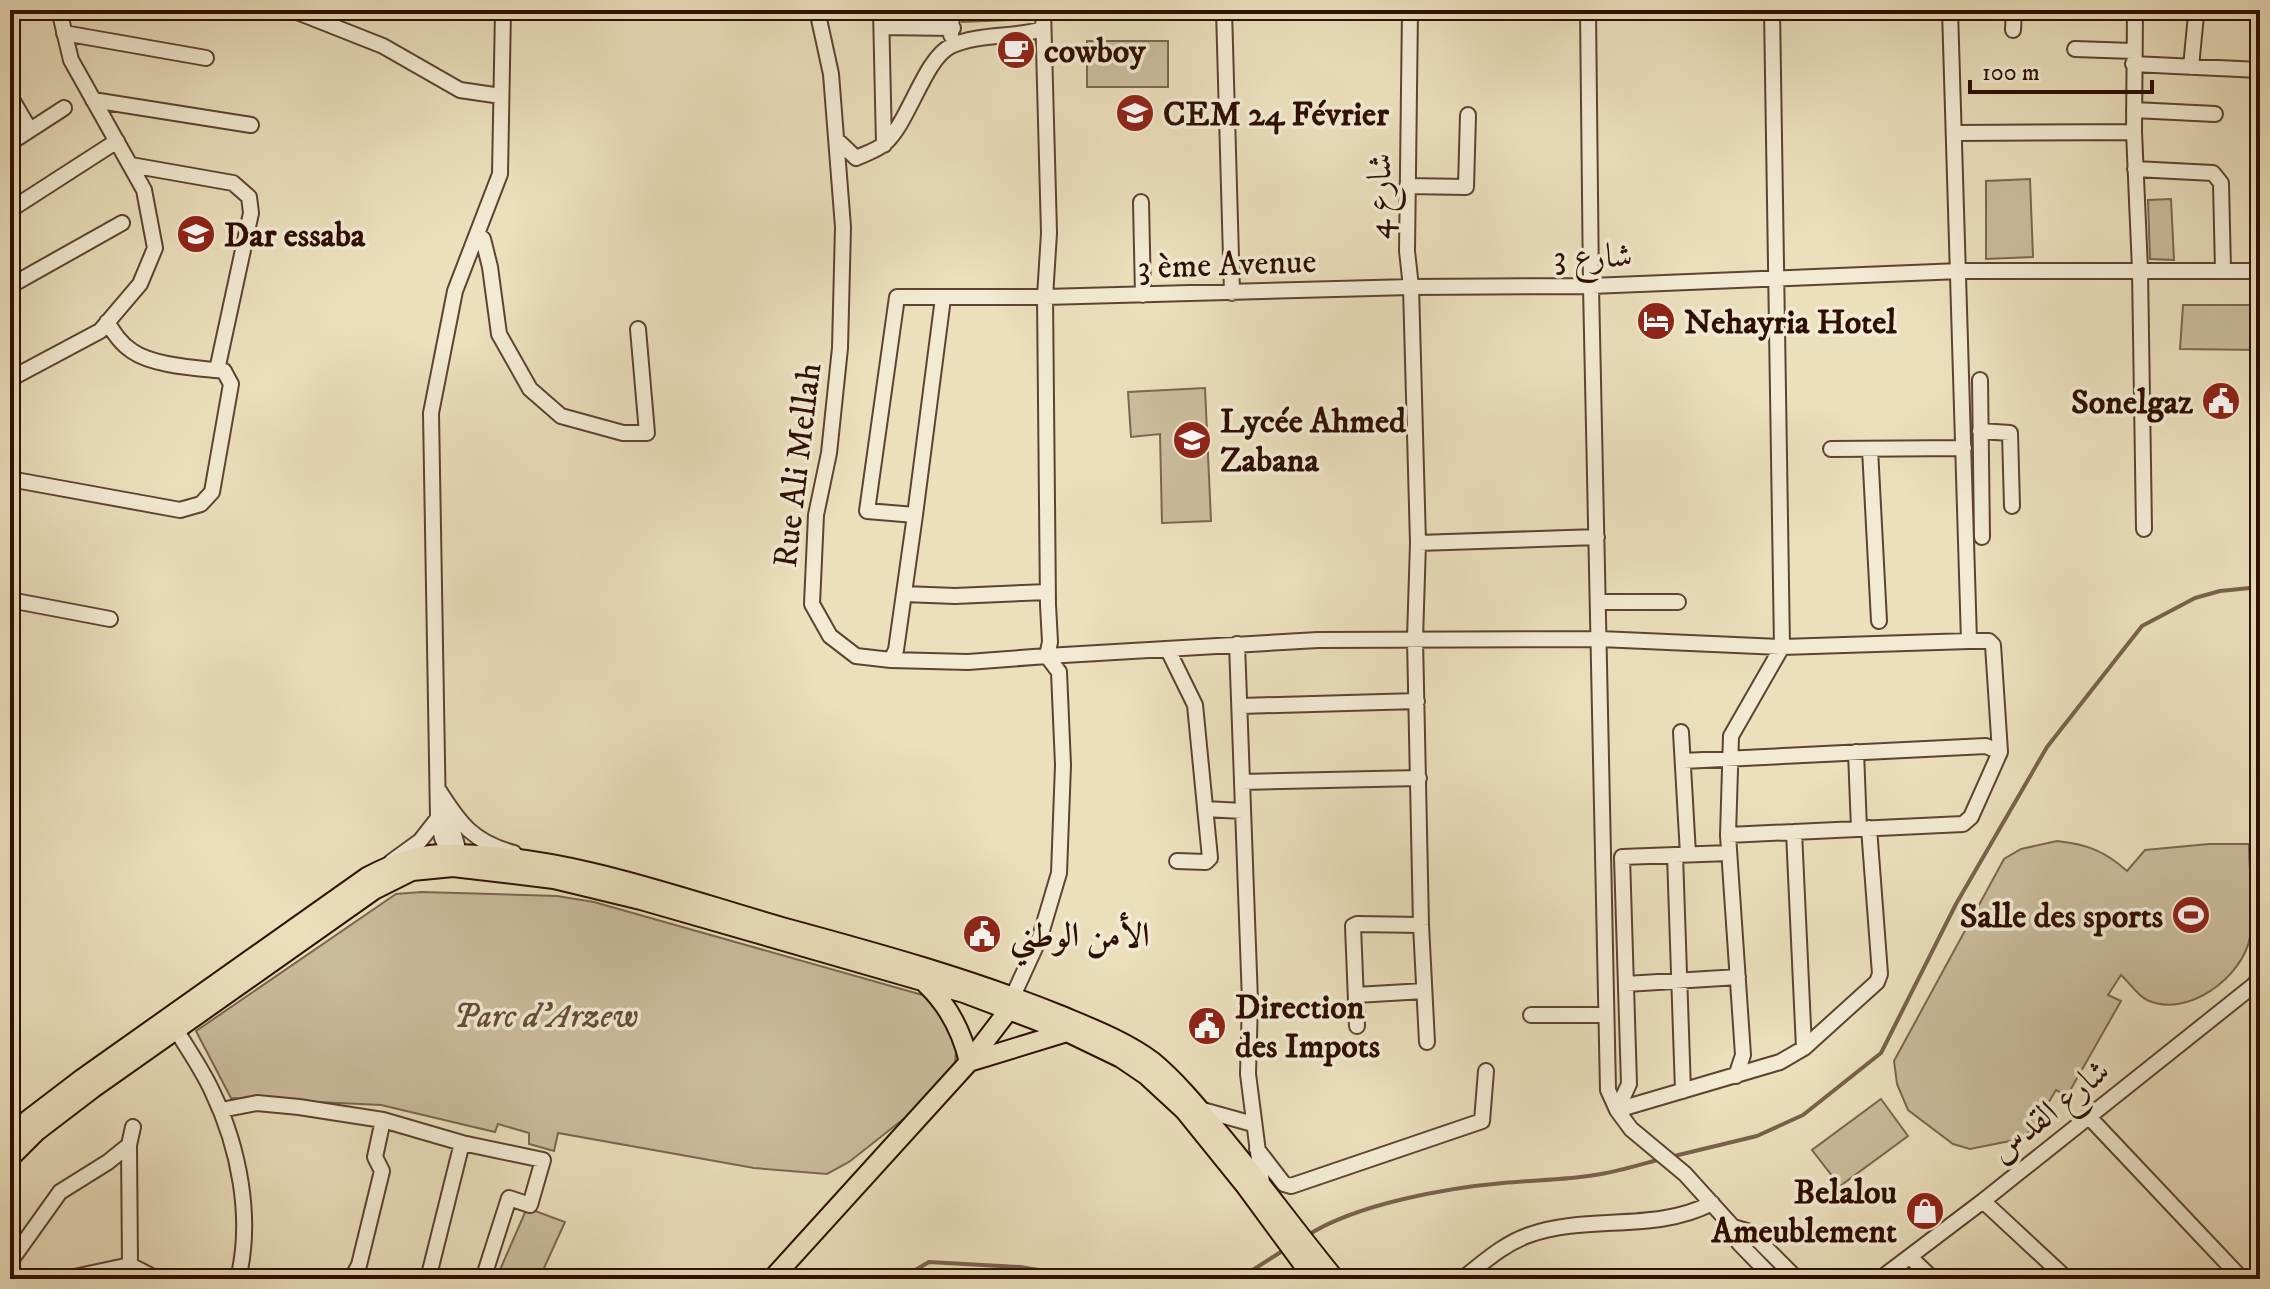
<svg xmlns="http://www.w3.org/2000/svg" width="2270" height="1289" viewBox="0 0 2270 1289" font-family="'IM FELL DW Pica',Amiri,serif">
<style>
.green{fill:#cbbc9d;stroke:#7c6650;stroke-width:2}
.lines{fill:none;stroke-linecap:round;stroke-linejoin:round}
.stream{stroke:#79614c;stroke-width:4}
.minor-casing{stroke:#5d4331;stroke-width:18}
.major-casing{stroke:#2e0f03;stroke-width:22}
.minor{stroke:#f2ead3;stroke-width:14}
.major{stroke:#ebdfbc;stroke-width:18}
.labels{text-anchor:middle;stroke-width:7;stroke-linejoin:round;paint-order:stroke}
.poi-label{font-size:34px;font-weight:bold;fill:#2e0f03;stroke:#f2ead3;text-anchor:start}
.street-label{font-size:34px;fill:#2e0f03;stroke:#f2ead3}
.park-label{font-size:34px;font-style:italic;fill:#654c39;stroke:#f2ead3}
</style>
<rect width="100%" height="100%" fill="#ebdfbc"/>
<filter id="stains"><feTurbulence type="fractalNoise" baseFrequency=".0025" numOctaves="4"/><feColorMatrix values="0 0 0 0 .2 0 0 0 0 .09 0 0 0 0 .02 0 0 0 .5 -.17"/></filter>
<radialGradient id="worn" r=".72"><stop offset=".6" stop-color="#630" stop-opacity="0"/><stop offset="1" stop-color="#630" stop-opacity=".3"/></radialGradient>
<path class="green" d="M962,10H1034V19L962,22Z
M1087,41H1168V87H1087Z
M2030,179L2033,257L1986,259V181Z
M2171,199L2174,260L2150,259L2148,200Z
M2183,305H2260V350L2180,349Z
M1205,388L1211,521L1162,523L1160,434L1131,437L1128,392Z
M2057,841C2086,844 2105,851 2127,871L2145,850L2209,844H2249C2249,870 2254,914 2250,937C2243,977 2187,1019 2147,1000C2138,996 2129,982 2121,975L2108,995L2121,1001L2067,1096L2056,1090L2032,1130L2020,1139L1970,1149L1953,1144L1908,1110L1897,1084L1894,1061L2004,859L2021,849Z
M421,892L557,896L594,902L926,996L946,1016L957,1043L955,1063L906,1117L849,1162L827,1174L754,1168L558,1133L554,1151L529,1144V1133L498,1124L495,1132L381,1105L231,1098L196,1031L396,894Z
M1881,1099L1908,1136L1840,1186L1812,1150Z
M527,1208L565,1222L539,1279H496Z"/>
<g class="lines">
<path class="stream" d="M1670,1157L1757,1136L1803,1115L1881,1053L1956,904L2047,747L2142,626L2195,598L2220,591L2260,587
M1308,1235C1357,1204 1446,1188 1503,1183C1534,1180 1565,1180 1595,1175C1617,1172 1639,1165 1661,1159
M900,1279L929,1262L1020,1267L1096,1279
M1222,1279L1248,1273L1284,1250"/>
<defs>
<path id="minor" d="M292,10L383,46L460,90L501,96
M817,10L831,74L843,227L840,348L829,453L816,515L812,604L830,636L856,656L891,660L968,662L1047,656L1059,672L1063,765L1059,873L1040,937L1013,996
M881,10L884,145
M1043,10L1049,233L1045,297L1048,605L1050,642L1047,656L1318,640L1600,639L1782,647L1969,641H1989L1993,645L2000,752L1971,817L1963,824L1728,835
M1224,10L1232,293
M1410,10L1407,251L1411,287L1418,543L1415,639L1421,925L1427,1042
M1588,10L1591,286L1608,1090L1617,1110L1631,1129L1685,1174L1733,1227L1739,1243L1774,1279
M1950,10L1969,641
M2135,10L2134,132L2140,269L2144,529
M882,27L953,28
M2013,30L2014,10
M64,33L206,58
M951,35L952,10
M2075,49L2133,51
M2133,64L2260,70
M2191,67L2196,15L2199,10
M10,96L30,130
M93,100L251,125
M2134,110L2215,114
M1955,133L2134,132
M837,140L856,158C865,154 877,150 884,144C909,123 924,59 951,46C979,33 1014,38 1043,29
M10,143L64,108
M131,165L233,183L249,197L251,213L217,370
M2135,169L2213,173L2221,183L2223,270
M1407,186L1466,187L1468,115
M1141,202L1143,295
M10,210L117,141
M477,234L483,239L490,267L499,334L530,389L561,416L623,433H647L638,329
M10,286L122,223
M10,379L100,331L140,284L155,248L144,190L71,60L59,10
M1980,380L1982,537
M1980,431L2010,433L2012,506
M1831,449L1964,448
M1870,449L1879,621
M10,479L180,510L201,504L212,492L231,384L224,371C198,368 153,366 132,351C121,344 114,333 107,322
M915,515L943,298
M1418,543L1597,537
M904,594L955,596L1047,592
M10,600L110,619
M1599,602H1678
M1237,644L1250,1001L1248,1074L1262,1183
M1168,650L1195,705L1210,858L1206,862L1177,861
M891,660L896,650L915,515L867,511L897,297H1045L1411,287L1591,286L1960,271H2260
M1241,706L1417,701
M1681,732L1688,854
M1856,752L1859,829
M1683,761L1986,746L2000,752
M1242,782L1419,778
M438,789C460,824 473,842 514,853
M1205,809L1243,811
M447,811L457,845L452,854
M438,818L442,838L452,859
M1794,832L1804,1048
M1675,855L1683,1091
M391,862L420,841L438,818L431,413L455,291L500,174L503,10
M1626,984L1738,977
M1356,995L1424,991
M1531,1015H1605
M171,1021C184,1044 201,1067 212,1091C239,1147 253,1218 238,1279
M1357,1026L1353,926L1357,924L1421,925
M1736,1076L1743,1055L1728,835L1731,736L1782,647L1772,10
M1199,1109L1253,1124
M221,1110L257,1103L299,1107L383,1120L462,1143L428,1279
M1617,1110L1780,1062L1804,1048L1877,982L1880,974L1869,828
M1617,1110L1629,1084L1622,857L1729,853
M2089,1117L2242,1279
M133,1127L129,1145L130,1265L157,1279
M462,1143L543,1160L530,1205L509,1198L483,1279
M1257,1149L1284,1184L1291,1186L1482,1121L1486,1071
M1983,1201L2067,1279
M1733,1227L1750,1232L1797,1279
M1910,1257L1933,1279
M10,1262L60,1192L108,1162L129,1145
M65,1279L130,1265
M349,1279L352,1278L359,1265L382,1171L375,1157L383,1120
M1462,1279C1483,1263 1503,1244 1529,1235C1588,1214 1655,1233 1712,1203
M1880,1279L1983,1201L2254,985L2260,977"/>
<path id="major" d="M926,984C948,1005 962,1032 969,1062L1067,1032
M10,1138L28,1120L83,1078L367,877C397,861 424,852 459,854C573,857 680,898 789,929C881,954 971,979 1060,1015C1091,1028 1125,1041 1152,1061C1175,1080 1195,1104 1214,1127C1256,1176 1294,1229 1335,1279
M10,1158L37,1131L92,1089L374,890L412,871L453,867L554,879L641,900L964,993L1067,1032L1121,1058L1146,1075L1185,1111L1244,1184L1314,1279
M772,1279L969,1062L1008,1011L1012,1000"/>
</defs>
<use href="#minor" class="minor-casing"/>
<use href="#major" class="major-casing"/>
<use href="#minor" class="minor"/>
<use href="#major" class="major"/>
</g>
<defs>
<symbol id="cafe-disc" viewBox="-11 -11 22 22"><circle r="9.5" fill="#8f2418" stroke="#f2ead3"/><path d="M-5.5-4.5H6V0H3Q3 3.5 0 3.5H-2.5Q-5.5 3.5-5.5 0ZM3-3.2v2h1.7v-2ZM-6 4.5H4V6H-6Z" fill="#fff"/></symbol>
<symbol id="school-disc" viewBox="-11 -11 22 22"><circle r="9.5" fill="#8f2418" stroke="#f2ead3"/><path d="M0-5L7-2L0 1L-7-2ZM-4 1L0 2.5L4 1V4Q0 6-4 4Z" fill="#fff"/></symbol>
<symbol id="hotel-disc" viewBox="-11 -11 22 22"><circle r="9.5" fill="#8f2418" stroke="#f2ead3"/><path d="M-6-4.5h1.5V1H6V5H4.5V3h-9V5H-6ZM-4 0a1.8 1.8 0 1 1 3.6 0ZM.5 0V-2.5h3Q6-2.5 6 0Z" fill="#fff"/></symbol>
<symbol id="civic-disc" viewBox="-11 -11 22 22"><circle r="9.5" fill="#8f2418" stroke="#f2ead3"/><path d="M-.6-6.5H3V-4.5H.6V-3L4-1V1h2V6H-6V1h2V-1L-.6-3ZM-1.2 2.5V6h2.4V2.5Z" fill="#fff"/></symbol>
<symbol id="stadium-disc" viewBox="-11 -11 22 22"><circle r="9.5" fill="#8f2418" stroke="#f2ead3"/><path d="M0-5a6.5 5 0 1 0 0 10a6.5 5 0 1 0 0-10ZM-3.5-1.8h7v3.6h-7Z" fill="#fff"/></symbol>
<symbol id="shop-disc" viewBox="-11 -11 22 22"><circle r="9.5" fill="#8f2418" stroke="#f2ead3"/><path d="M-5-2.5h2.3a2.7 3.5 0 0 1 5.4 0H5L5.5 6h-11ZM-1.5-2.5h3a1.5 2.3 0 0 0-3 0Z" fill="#fff"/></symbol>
</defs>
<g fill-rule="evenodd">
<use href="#cafe-disc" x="994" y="28" width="44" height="44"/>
<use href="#school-disc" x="1113" y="91" width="44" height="44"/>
<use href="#school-disc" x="174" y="212" width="44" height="44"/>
<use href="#hotel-disc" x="1634" y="299" width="44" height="44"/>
<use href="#civic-disc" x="2199" y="379" width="44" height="44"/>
<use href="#school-disc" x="1170" y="418" width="44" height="44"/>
<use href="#stadium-disc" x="2169" y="893" width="44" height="44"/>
<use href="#civic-disc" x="960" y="912" width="44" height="44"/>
<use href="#civic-disc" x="1185" y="1004" width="44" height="44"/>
<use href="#shop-disc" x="1903" y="1189" width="44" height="44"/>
</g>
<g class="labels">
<g class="poi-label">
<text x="1044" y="62">cowboy</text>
<text x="1163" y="125">CEM 24 Février</text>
<text x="224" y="246">Dar essaba</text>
<text x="1684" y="333">Nehayria Hotel</text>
<text x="2193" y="413" text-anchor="end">Sonelgaz</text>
<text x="1220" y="432">Lycée Ahmed<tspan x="1220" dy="39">Zabana</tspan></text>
<text x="2163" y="927" text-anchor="end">Salle des sports</text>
<text x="1010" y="946">الأمن الوطني</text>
<text x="1235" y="1018">Direction<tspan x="1235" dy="39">des Impots</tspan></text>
<text x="1897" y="1203" text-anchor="end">Belalou<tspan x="1897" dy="39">Ameublement</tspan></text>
</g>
<g class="street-label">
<text transform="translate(1378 196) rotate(-89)" y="12">شارع 4</text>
<text transform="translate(1593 255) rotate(-1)" y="12">شارع 3</text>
<text transform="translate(1227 263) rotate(-2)" y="12">3 ème Avenue</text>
<text transform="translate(796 465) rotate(-83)" y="12">Rue Ali Mellah</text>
<text transform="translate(2049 1110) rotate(-39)" y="12">شارع القدس</text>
</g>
<g class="park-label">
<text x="546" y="1027">Parc d'Arzew</text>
</g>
</g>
<rect width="2270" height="1289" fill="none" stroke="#ebdfbc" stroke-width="40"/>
<rect x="12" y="12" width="2246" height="1265" fill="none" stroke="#2e0f03" stroke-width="4"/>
<rect x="20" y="20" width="2230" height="1249" fill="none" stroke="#2e0f03" stroke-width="2"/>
<path d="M1970 80v12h182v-12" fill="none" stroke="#2e0f03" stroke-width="4"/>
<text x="1982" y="80" font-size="24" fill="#2e0f03" stroke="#f2ead3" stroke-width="6" paint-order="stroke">100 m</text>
<rect width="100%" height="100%" filter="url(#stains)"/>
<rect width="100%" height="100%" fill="url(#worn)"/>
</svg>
